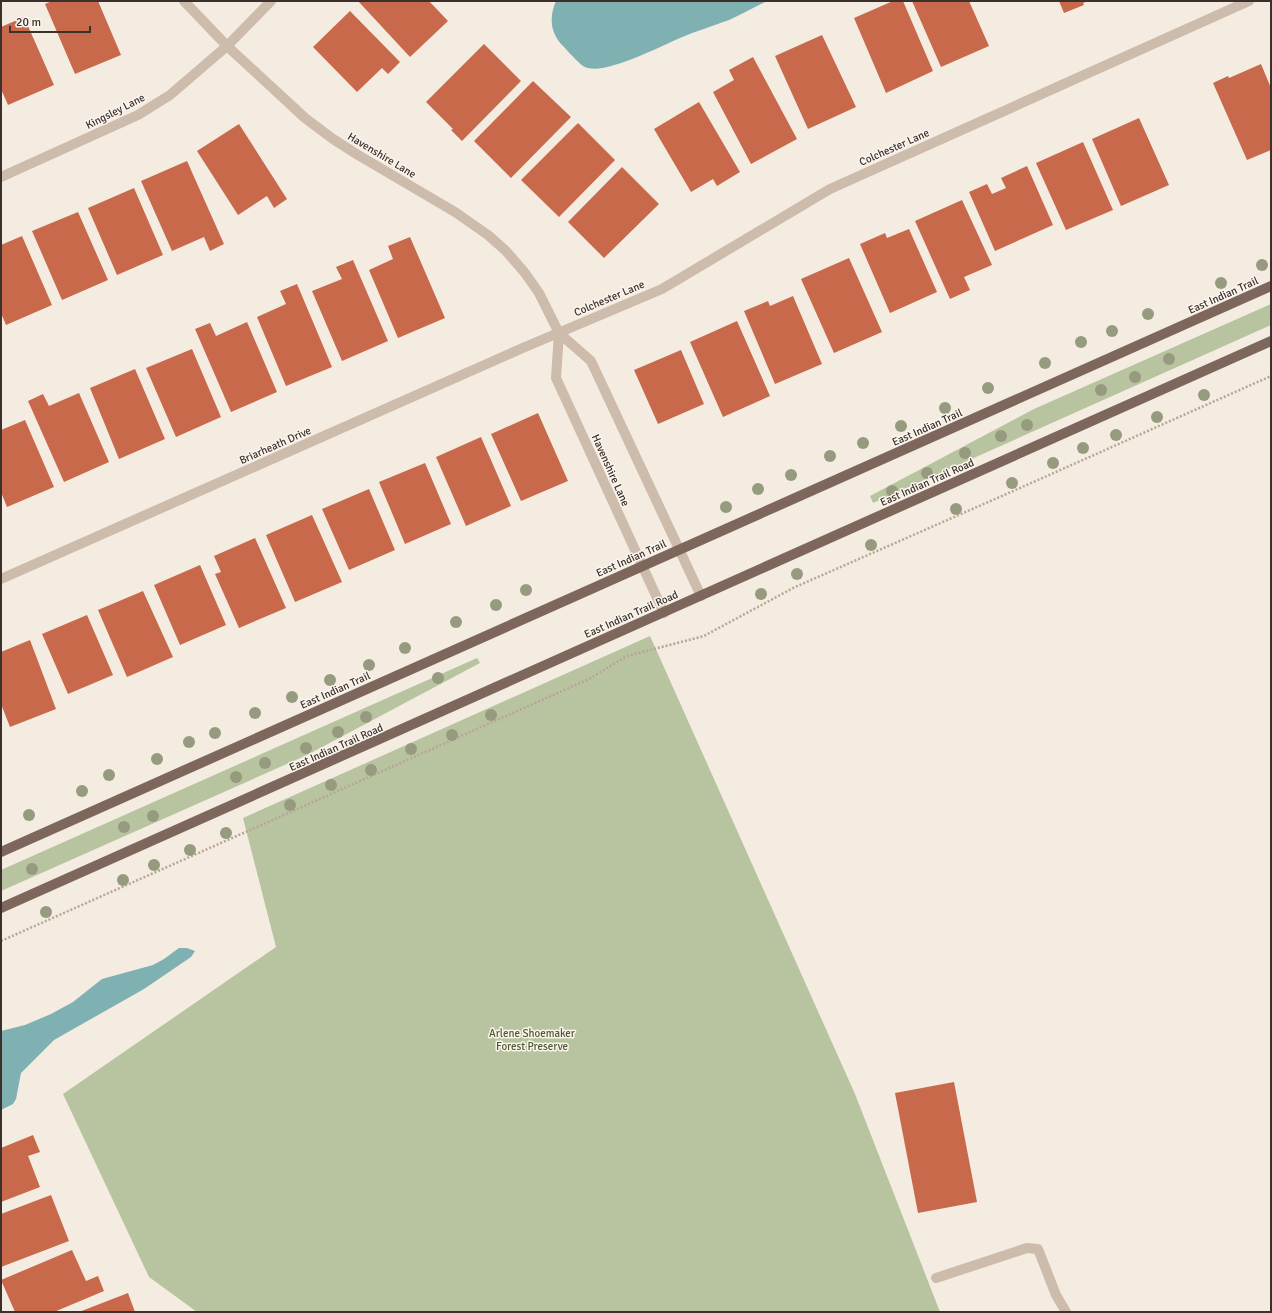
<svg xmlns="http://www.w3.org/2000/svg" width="1272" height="1313" viewBox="0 0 1272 1313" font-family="Signika,sans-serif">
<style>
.green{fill:#b8c4a0}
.water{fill:#7fb0b2}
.building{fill:#c8694b}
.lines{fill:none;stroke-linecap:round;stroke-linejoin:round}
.path{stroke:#b9a596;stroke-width:2.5;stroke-dasharray:2 2;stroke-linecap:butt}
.minor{stroke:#cdbbac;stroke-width:10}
.major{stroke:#7d675c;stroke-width:10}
.tree{fill:#969b7f}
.labels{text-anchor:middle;stroke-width:3;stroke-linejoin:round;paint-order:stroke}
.street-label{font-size:11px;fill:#3b302b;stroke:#fbf5ee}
.park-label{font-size:11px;fill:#4a5a2e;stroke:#fbf5ee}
</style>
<rect width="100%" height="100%" fill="#f4ebe1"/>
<path class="green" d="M1271,304V325L873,503L870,496L1034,409Z
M650,636L855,1094L940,1312H197L149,1277L63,1094L276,947L243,818Z
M477,658L480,663L307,755L1,891V870Z"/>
<path class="water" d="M556,1H767C755,7 742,14 729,20C713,26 696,31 680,38C661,46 604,76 585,67C580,65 567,50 563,46C550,33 549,17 556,1Z
M179,948H187L195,951L191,957L144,989L54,1040L21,1073L16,1099L13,1104L1,1110V1031L25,1025L51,1014L73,1002L102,979L153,965L164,959Z"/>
<path class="building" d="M52,1H98L121,55L75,74L45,4Z
M358,1H429L448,21L410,57Z
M893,1H903L933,71L886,93L854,18Z
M912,1H969L989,46L941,67Z
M1059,1H1088L1083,3L1084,5L1064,13Z
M350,11L400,62L388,74L382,68L357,92L313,47Z
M24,17L54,85L8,105L1,89V27Z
M822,35L856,107L808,129L775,56Z
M484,44L521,81L462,141L451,130L453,129L426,102Z
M753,57L797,139L751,164L713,92L734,80L729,70Z
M1261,64L1271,88V150L1247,160L1213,83L1228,76L1229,78Z
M533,81L571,117L511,178L474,141Z
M699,102L740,172L717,186L713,179L691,192L654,129Z
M1139,118L1169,185L1121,206L1092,139Z
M578,123L615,160L559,217L521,180Z
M239,124L287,199L274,208L267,196L238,215L197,151Z
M1083,142L1113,210L1066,230L1036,163Z
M187,161L224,244L210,251L204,237L172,251L141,181Z
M1027,166L1053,225L995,251L969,192L987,184L992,194L1006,188L1001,178Z
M622,167L659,204L604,258L568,222Z
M134,188L163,255L117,275L88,208Z
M962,200L992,265L964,277L970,290L950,299L915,221Z
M78,212L108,280L62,300L32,231Z
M909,229L937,292L890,313L860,244L885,233L887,238Z
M22,236L52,305L6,325L1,313V245Z
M410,237L445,318L398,338L369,270L393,259L388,246Z
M849,258L882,332L834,353L801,279Z
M353,260L388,341L342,361L312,291L342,279L336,267Z
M297,284L332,367L286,386L257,317L286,304L280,291Z
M793,296L822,364L775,384L744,311L768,301L770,306Z
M737,321L770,396L723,417L690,342Z
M247,322L277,392L231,412L195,329L210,323L216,336Z
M192,349L221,417L176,437L146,368Z
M681,350L704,404L658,424L634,370Z
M135,369L165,439L119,459L90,388Z
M79,393L109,462L64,482L28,401L43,394L49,406Z
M538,413L568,481L521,501L491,434Z
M25,420L54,487L7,507L1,492V430Z
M481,437L511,506L466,526L436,457Z
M425,463L451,524L405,544L379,482Z
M369,489L395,550L349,570L322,509Z
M312,515L342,582L295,602L266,535Z
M255,538L286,608L239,628L215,574L221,572L214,556Z
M200,565L226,625L180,645L154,585Z
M143,591L173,657L127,677L98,610Z
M87,615L113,675L68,694L42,634Z
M30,640L56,709L10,727L1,704V652Z
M954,1082L977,1202L918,1213L895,1093Z
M33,1135L40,1152L28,1156L40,1187L1,1202V1148Z
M51,1195L69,1241L1,1267V1214Z
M72,1250L86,1281L98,1276L104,1291L54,1312H15L1,1280Z
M128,1293L135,1312H79Z"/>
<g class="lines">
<path class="path" d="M1,941L589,679L627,656L704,636L793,588L1020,488L1271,376"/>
<path class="minor" d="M184,1L227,46L305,118L333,139L358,155L455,212L488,235L506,251L525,273L539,293L559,333L591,361L701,596
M1,177L138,115L170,95L227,46L271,1
M559,333L556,378L664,613
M1,579L525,347L662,289L830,189L1249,1
M936,1278L1027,1248L1038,1249L1056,1295L1066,1312"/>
<path class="major" d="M1,852L1271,286
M1,908L1271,341"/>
</g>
<g class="tree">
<circle cx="1262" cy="265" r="6"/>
<circle cx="1221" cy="283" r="6"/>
<circle cx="1148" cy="314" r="6"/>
<circle cx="1112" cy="331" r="6"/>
<circle cx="1081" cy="342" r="6"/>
<circle cx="1169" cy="359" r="6"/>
<circle cx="1045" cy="363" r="6"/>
<circle cx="1135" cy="377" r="6"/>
<circle cx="988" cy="388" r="6"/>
<circle cx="1101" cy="390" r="6"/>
<circle cx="1204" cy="395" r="6"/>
<circle cx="945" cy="408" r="6"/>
<circle cx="1157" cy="417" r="6"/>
<circle cx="1027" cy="425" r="6"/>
<circle cx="901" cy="426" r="6"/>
<circle cx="1116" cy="435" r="6"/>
<circle cx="1001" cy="436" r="6"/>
<circle cx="863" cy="443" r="6"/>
<circle cx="1083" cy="448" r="6"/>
<circle cx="965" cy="453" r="6"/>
<circle cx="830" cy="456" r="6"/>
<circle cx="1053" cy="463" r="6"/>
<circle cx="927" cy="473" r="6"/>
<circle cx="791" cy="475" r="6"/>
<circle cx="1012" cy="483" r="6"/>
<circle cx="758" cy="489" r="6"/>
<circle cx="892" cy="491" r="6"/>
<circle cx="726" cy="507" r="6"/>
<circle cx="956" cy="509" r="6"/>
<circle cx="871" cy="545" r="6"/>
<circle cx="797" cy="574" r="6"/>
<circle cx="526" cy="590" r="6"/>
<circle cx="761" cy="594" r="6"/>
<circle cx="496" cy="605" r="6"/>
<circle cx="456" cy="622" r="6"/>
<circle cx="405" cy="648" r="6"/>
<circle cx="369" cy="665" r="6"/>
<circle cx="438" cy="678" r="6"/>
<circle cx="330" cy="680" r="6"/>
<circle cx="292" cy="697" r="6"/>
<circle cx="255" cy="713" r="6"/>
<circle cx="491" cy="715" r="6"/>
<circle cx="366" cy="717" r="6"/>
<circle cx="338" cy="732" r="6"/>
<circle cx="215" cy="733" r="6"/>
<circle cx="452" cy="735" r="6"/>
<circle cx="189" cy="742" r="6"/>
<circle cx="306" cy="748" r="6"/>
<circle cx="411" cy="749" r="6"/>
<circle cx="157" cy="759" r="6"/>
<circle cx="265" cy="763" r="6"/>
<circle cx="371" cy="770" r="6"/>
<circle cx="109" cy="775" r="6"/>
<circle cx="236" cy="777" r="6"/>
<circle cx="331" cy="785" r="6"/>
<circle cx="82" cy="791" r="6"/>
<circle cx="290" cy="805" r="6"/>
<circle cx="29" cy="815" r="6"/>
<circle cx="153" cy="816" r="6"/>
<circle cx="124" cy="827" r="6"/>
<circle cx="226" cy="833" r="6"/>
<circle cx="190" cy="850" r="6"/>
<circle cx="154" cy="865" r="6"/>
<circle cx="32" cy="869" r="6"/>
<circle cx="123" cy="880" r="6"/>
<circle cx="46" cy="912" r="6"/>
</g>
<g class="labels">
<g class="street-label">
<text transform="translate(115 111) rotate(-27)" y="4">Kingsley Lane</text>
<text transform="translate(894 147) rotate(-24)" y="4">Colchester Lane</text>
<text transform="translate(382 155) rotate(31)" y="4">Havenshire Lane</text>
<text transform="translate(1223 295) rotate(-24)" y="4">East Indian Trail</text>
<text transform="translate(609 298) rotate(-23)" y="4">Colchester Lane</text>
<text transform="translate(927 427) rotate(-24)" y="4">East Indian Trail</text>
<text transform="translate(275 445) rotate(-24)" y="4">Briarheath Drive</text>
<text transform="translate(611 470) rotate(66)" y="4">Havenshire Lane</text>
<text transform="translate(927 482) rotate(-24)" y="4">East Indian Trail Road</text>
<text transform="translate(631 558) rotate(-24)" y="4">East Indian Trail</text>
<text transform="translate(631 614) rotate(-24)" y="4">East Indian Trail Road</text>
<text transform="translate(335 690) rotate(-24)" y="4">East Indian Trail</text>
<text transform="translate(336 747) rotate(-24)" y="4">East Indian Trail Road</text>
</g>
<g class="park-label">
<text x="532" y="1037">Arlene Shoemaker<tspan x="532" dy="13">Forest Preserve</tspan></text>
</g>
</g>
<rect width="1272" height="1313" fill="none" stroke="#3b302b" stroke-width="4"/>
<path d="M10 26v6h80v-6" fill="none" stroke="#3b302b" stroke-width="2"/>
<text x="16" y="26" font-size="12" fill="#3b302b" stroke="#fbf5ee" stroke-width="3" paint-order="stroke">20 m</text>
</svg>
